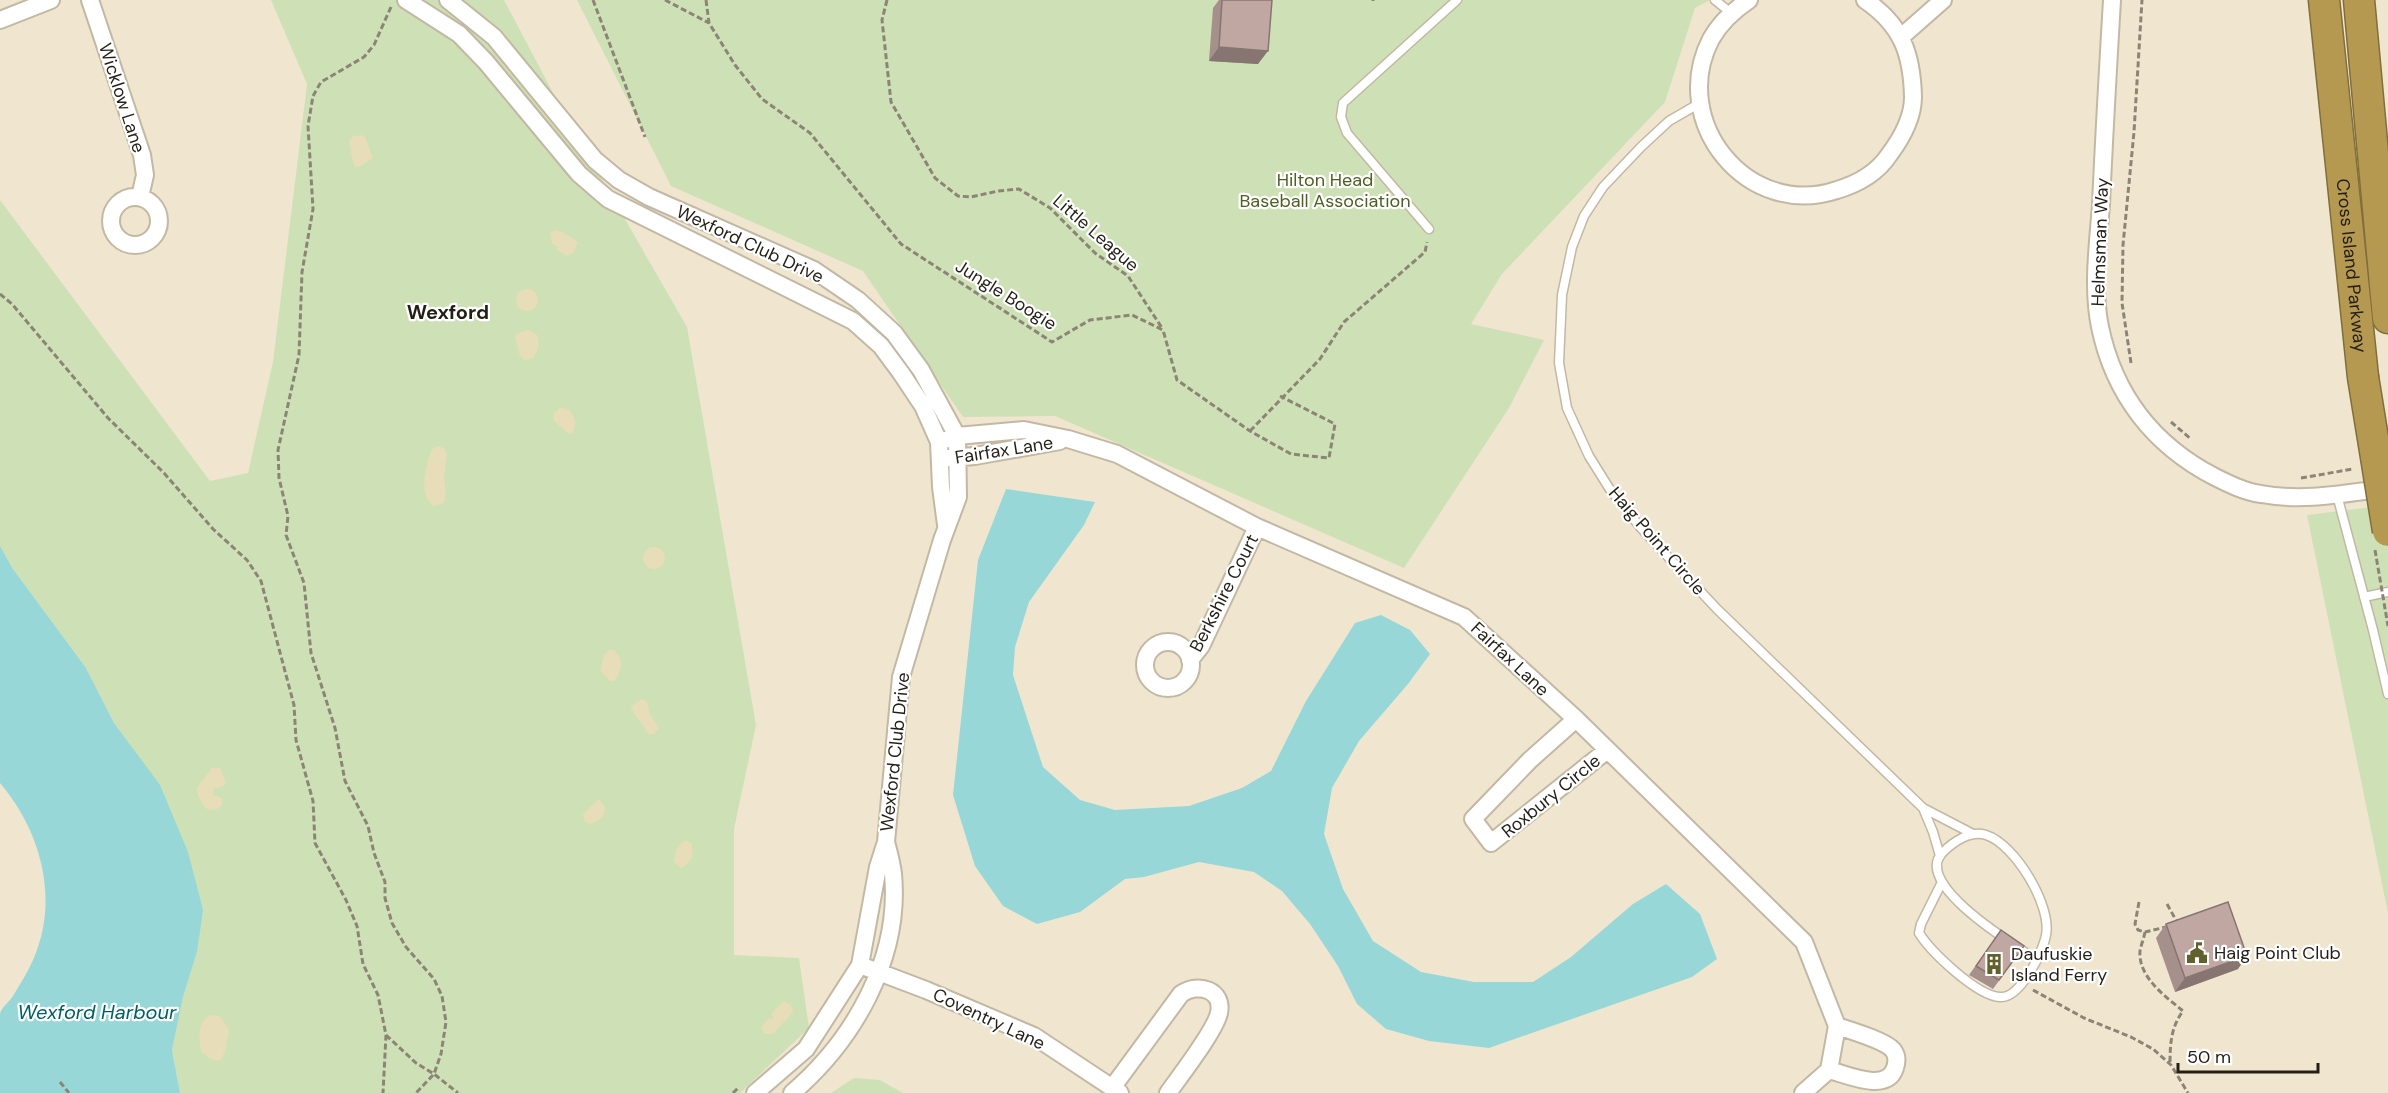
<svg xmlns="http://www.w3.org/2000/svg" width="2388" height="1093" viewBox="0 0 2388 1093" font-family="'DM Sans',sans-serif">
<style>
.green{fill:#cee0b5}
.sand{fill:#e7ddb8}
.water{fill:#97d7d7}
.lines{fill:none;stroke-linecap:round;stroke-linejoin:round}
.service-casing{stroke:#c2b8a3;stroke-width:11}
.minor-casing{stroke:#c2b8a3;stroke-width:20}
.motorway-casing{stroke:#826e3c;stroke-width:33}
.path{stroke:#8c8576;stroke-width:3;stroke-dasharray:6 3;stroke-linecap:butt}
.service{stroke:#fff;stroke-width:8}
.minor{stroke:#fff;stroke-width:16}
.motorway{stroke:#b59950;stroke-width:30}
.motorway-bridge-casing{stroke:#826e3c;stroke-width:33;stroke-linecap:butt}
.path-bridge{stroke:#8c8576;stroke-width:3;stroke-dasharray:6 3;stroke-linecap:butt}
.motorway-bridge{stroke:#b59950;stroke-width:30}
.wall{fill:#a5908b}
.shaded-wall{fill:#867571}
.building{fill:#c0a7a2;stroke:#867571;stroke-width:1.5}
.labels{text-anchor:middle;stroke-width:4.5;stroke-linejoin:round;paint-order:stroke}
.street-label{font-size:18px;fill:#231f17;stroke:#fff}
.park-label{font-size:18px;fill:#4b611f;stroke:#fff}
.poi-label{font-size:18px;fill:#231f17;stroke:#fff;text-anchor:start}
.neighbourhood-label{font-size:20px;font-weight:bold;fill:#231f17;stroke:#fff}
.water-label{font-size:20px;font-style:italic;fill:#006061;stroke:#fff}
</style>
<rect width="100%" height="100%" fill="#f0e6d0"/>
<path class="green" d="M271,0H504L561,108L687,327L756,725L734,829V955L799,958L809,1028L740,1093H180L172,1050L183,997L197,952L133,749L114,723L86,668L13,569L0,546V200L210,481L248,473L273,362L307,84Z
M577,0H1710L1695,8L1665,102L1502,274L1471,324L1544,340L1509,408L1404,568L1055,416L963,417L863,271L671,186Z
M2388,505V913L2307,515Z
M854,1078L880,1080L903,1093H831Z"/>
<path class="sand" d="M362,135L365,137L373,158L359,167H355C351,161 352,149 349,142L353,136Z
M556,230L564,233L578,242L573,253L567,256L557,250V246L552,244L550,233Z
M516 300a11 11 0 1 1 22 0a11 11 0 1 1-22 0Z
M528,330L537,335L539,346L533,358L525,360L520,356L515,336L518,333Z
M561,407L570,410L576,422L573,432L569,434L553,420L554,413Z
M438,446L444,448L447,453L444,477L446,494L444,503L434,506C417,495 426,465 432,449Z
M643 558a11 11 0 1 1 22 0a11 11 0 1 1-22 0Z
M609,650H614C624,660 623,670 614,681H610L600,670L604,655Z
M642,699L647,702L650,715L659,728L654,734H649L633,712L631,706Z
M212,768H220L226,782L224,786L213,789V795L222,798V806C206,818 200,801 196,789Z
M599,799L605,807L604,815C597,823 584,830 583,814Z
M686,840L692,844C693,856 692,862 681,868L674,862C675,853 677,844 686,840Z
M784,1001L791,1005L793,1012L773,1034H765L761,1027L769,1018L774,1020L771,1014Z
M210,1015L220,1016L229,1030L225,1052L220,1061L211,1059L201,1052C199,1037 197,1024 210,1015Z"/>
<path class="water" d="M1006,489L1095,502L1084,525L1029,602L1015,647L1013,675L1043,767L1080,800L1115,810L1189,806L1242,788L1271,771L1306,701L1355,623L1381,615L1410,630L1430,654L1408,684L1359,741L1332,788L1324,834L1343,889L1373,941L1421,972L1474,982H1533L1571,957L1633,904L1666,884L1700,914L1717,959L1692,977L1489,1048L1429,1041L1386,1029L1357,1004L1338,966L1310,924L1282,891L1254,872L1199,862L1144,877L1125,879L1080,912L1037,924L1003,906L975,866L953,795L978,560Z
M0,546L13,569L86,668L114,723L160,785L188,852L203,910L197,952L183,997L172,1050L180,1093H0C0,1071 0,1035 0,1014C1,1008 9,1002 13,996C20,984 28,972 33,960C60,900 41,831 0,783Z"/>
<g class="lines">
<defs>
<path id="service" d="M1715,0L1731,13
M1700,103L1669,121L1641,147L1603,187L1584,216L1572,247L1562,295L1559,363L1567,408L1589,456L1609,488L1641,528L1717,609L1923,808L1973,834
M1429,229L1347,133L1341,117L1343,103L1457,0
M2337,495L2373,630L2388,694
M2364,597L2388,592
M1923,808L1933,832L1940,856
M1942,882L1921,924L1919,933C1931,952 1977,996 2000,997C2020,999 2043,952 2046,935C2052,906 2015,844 1986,835C1970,830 1953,842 1942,853C1913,885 2016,946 2037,960"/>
<path id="minor" d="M90,0L142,155L145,175L140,197
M406,0L459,34L486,62L579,174L608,199L853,321L881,346L901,373L923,406L939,442L941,487L946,525
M448,0L494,37L595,160L619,180L649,197L814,270L858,300L894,333L921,370L957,436L958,497L942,540L901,677L886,842L878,867L860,965L806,1049L755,1093
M1749,0C1734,10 1720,23 1711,39C1668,122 1748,220 1837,190C1857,184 1877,173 1889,155C1901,139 1913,118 1913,97C1912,54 1902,25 1865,0
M2112,0C2108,68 2104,136 2101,205C2098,244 2092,288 2100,327C2114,394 2153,445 2215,477C2229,484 2245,492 2261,494C2304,502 2346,493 2388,488
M0,20L51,0
M1901,37L1943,0
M111 221a24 24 0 1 1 48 0a24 24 0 1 1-48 0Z
M939,442L957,436L1024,430L1068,439L1117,454L1257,527L1464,617L1576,719L1804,942L1837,1026L1829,1070L1803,1093
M949,458L975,456L1060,441
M1145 665a23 23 0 1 1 46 0a23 23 0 1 1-46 0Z
M1190,660L1201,646L1257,527
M1576,719L1530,760L1473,819L1491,843L1606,751
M860,965L926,990L1034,1036L1120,1093
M1829,1070C1848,1075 1887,1093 1895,1068C1897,1062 1897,1055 1893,1050C1886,1041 1849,1030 1837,1026
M1112,1088L1181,994C1198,982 1224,990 1219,1013C1215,1031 1180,1076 1168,1093
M792,1093C854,1040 901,958 893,874C892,864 889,853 886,842"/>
<g id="motorway">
<path id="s1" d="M2324,0L2363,377"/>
<path d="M2359,0L2388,318"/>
</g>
</defs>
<use href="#service" class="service-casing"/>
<use href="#minor" class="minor-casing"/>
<use href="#motorway" class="motorway-casing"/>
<path class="path" d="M593,0L645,137
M665,0L709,23
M706,0L709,23L735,65L762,99L810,133L901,244L1052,342L1090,320L1132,315L1163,330L1177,380L1250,431L1291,454L1329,458L1335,424L1280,396
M887,0L882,20L891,102L935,178L958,196L971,197L998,191L1019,189L1050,208L1095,253L1128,276L1162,328
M1373,1V0
M391,7L374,45L364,57L321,82L313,96L308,126L313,209L302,272L299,355L278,450L279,478L288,516L286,535L304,583L311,653L335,728L345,781L368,826L374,853L385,882V898L392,923L406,947L434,979L442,996L446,1022L441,1054L434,1074L416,1093
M0,294L12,304L108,418L164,473L213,529L247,560L261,581L294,705L296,740L313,801L315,843L346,900L357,926L363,964L378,995L386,1035L383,1093
M2131,363L2122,303L2123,245L2134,132L2142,0
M2171,422L2191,439
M1250,431L1320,359L1344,322L1425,252L1427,242
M2301,478L2353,469
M2139,902L2135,924L2138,930L2145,932L2166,927
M2167,904L2177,922
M2145,932C2144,938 2141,945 2140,951C2138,977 2165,996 2183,1011C2171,1027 2170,1044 2170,1064
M2033,990L2084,1018L2131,1037L2153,1049L2171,1065L2188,1093
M386,1035L416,1063L434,1074L458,1093
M60,1082L69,1093
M733,1093L739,1087"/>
<use href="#service" class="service"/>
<use href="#minor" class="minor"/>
<use href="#motorway" class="motorway"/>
<defs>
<path id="motorway-bridge" d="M2363,377L2388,531"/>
</defs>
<use href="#motorway-bridge" class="motorway-bridge-casing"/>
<path class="path-bridge" d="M2375,550L2388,626"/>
<use href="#motorway-bridge" class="motorway-bridge"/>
</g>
<path class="wall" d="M1219,0H1272L1258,64L1209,61L1213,8Z
M2166,924L2238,969L2175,992L2156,938Z
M2001,930L2024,946L1993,989L1969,975Z"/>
<path class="shaded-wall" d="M1219,47L1268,51L1258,64L1209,61Z
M2247,956L2238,969L2175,992L2185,978Z"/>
<path class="building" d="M1222,0H1272L1268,51L1219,47Z
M2228,902L2247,956L2185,978L2166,924Z
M2001,930L2024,946L1999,980L1976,966Z"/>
<defs>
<symbol id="civic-bare" viewBox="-9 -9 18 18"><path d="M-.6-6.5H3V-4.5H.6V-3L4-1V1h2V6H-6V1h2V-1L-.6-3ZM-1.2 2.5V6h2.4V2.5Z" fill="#62602d" stroke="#fff" stroke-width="2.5" paint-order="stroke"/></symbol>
<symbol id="building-bare" viewBox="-9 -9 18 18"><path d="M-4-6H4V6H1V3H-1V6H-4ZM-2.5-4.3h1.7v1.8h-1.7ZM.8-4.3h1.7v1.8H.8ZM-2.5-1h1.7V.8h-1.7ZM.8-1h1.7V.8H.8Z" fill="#62602d" stroke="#fff" stroke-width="2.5" paint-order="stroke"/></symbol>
</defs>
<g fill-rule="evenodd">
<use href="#civic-bare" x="2182" y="938" width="30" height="30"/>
<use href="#building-bare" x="1979" y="949" width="30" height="30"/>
</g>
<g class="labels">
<g class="street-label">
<text transform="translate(122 98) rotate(72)" y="6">Wicklow Lane</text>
<text transform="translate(1096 233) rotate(41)" y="6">Little League</text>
<text transform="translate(2100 242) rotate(-88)" y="6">Helmsman Way</text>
<text transform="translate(750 244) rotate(25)" y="6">Wexford Club Drive</text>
<text dy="6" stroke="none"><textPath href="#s1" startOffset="267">Cross Island Parkway</textPath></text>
<text transform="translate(1006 295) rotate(32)" y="6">Jungle Boogie</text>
<text transform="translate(1004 450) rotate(-9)" y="6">Fairfax Lane</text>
<text transform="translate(1657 541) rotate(49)" y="6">Haig Point Circle</text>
<text transform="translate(1224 593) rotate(-63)" y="6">Berkshire Court</text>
<text transform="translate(1510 659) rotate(43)" y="6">Fairfax Lane</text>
<text transform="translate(895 752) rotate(-84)" y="6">Wexford Club Drive</text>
<text transform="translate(1551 796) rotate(-39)" y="6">Roxbury Circle</text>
<text transform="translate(989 1019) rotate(25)" y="6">Coventry Lane</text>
</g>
<g class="park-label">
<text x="1325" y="186">Hilton Head<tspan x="1325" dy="21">Baseball Association</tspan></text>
</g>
<g class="poi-label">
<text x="2214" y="959">Haig Point Club</text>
<text x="2011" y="960">Daufuskie<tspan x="2011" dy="21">Island Ferry</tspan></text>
</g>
<g class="neighbourhood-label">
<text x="448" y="319">Wexford</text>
</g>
<g class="water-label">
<text x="97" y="1019">Wexford Harbour</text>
</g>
</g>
<path d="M2178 1063v9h140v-9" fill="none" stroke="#231f17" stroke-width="3"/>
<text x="2187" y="1063" font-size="18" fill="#231f17" stroke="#ffffff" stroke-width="4.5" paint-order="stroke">50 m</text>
</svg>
